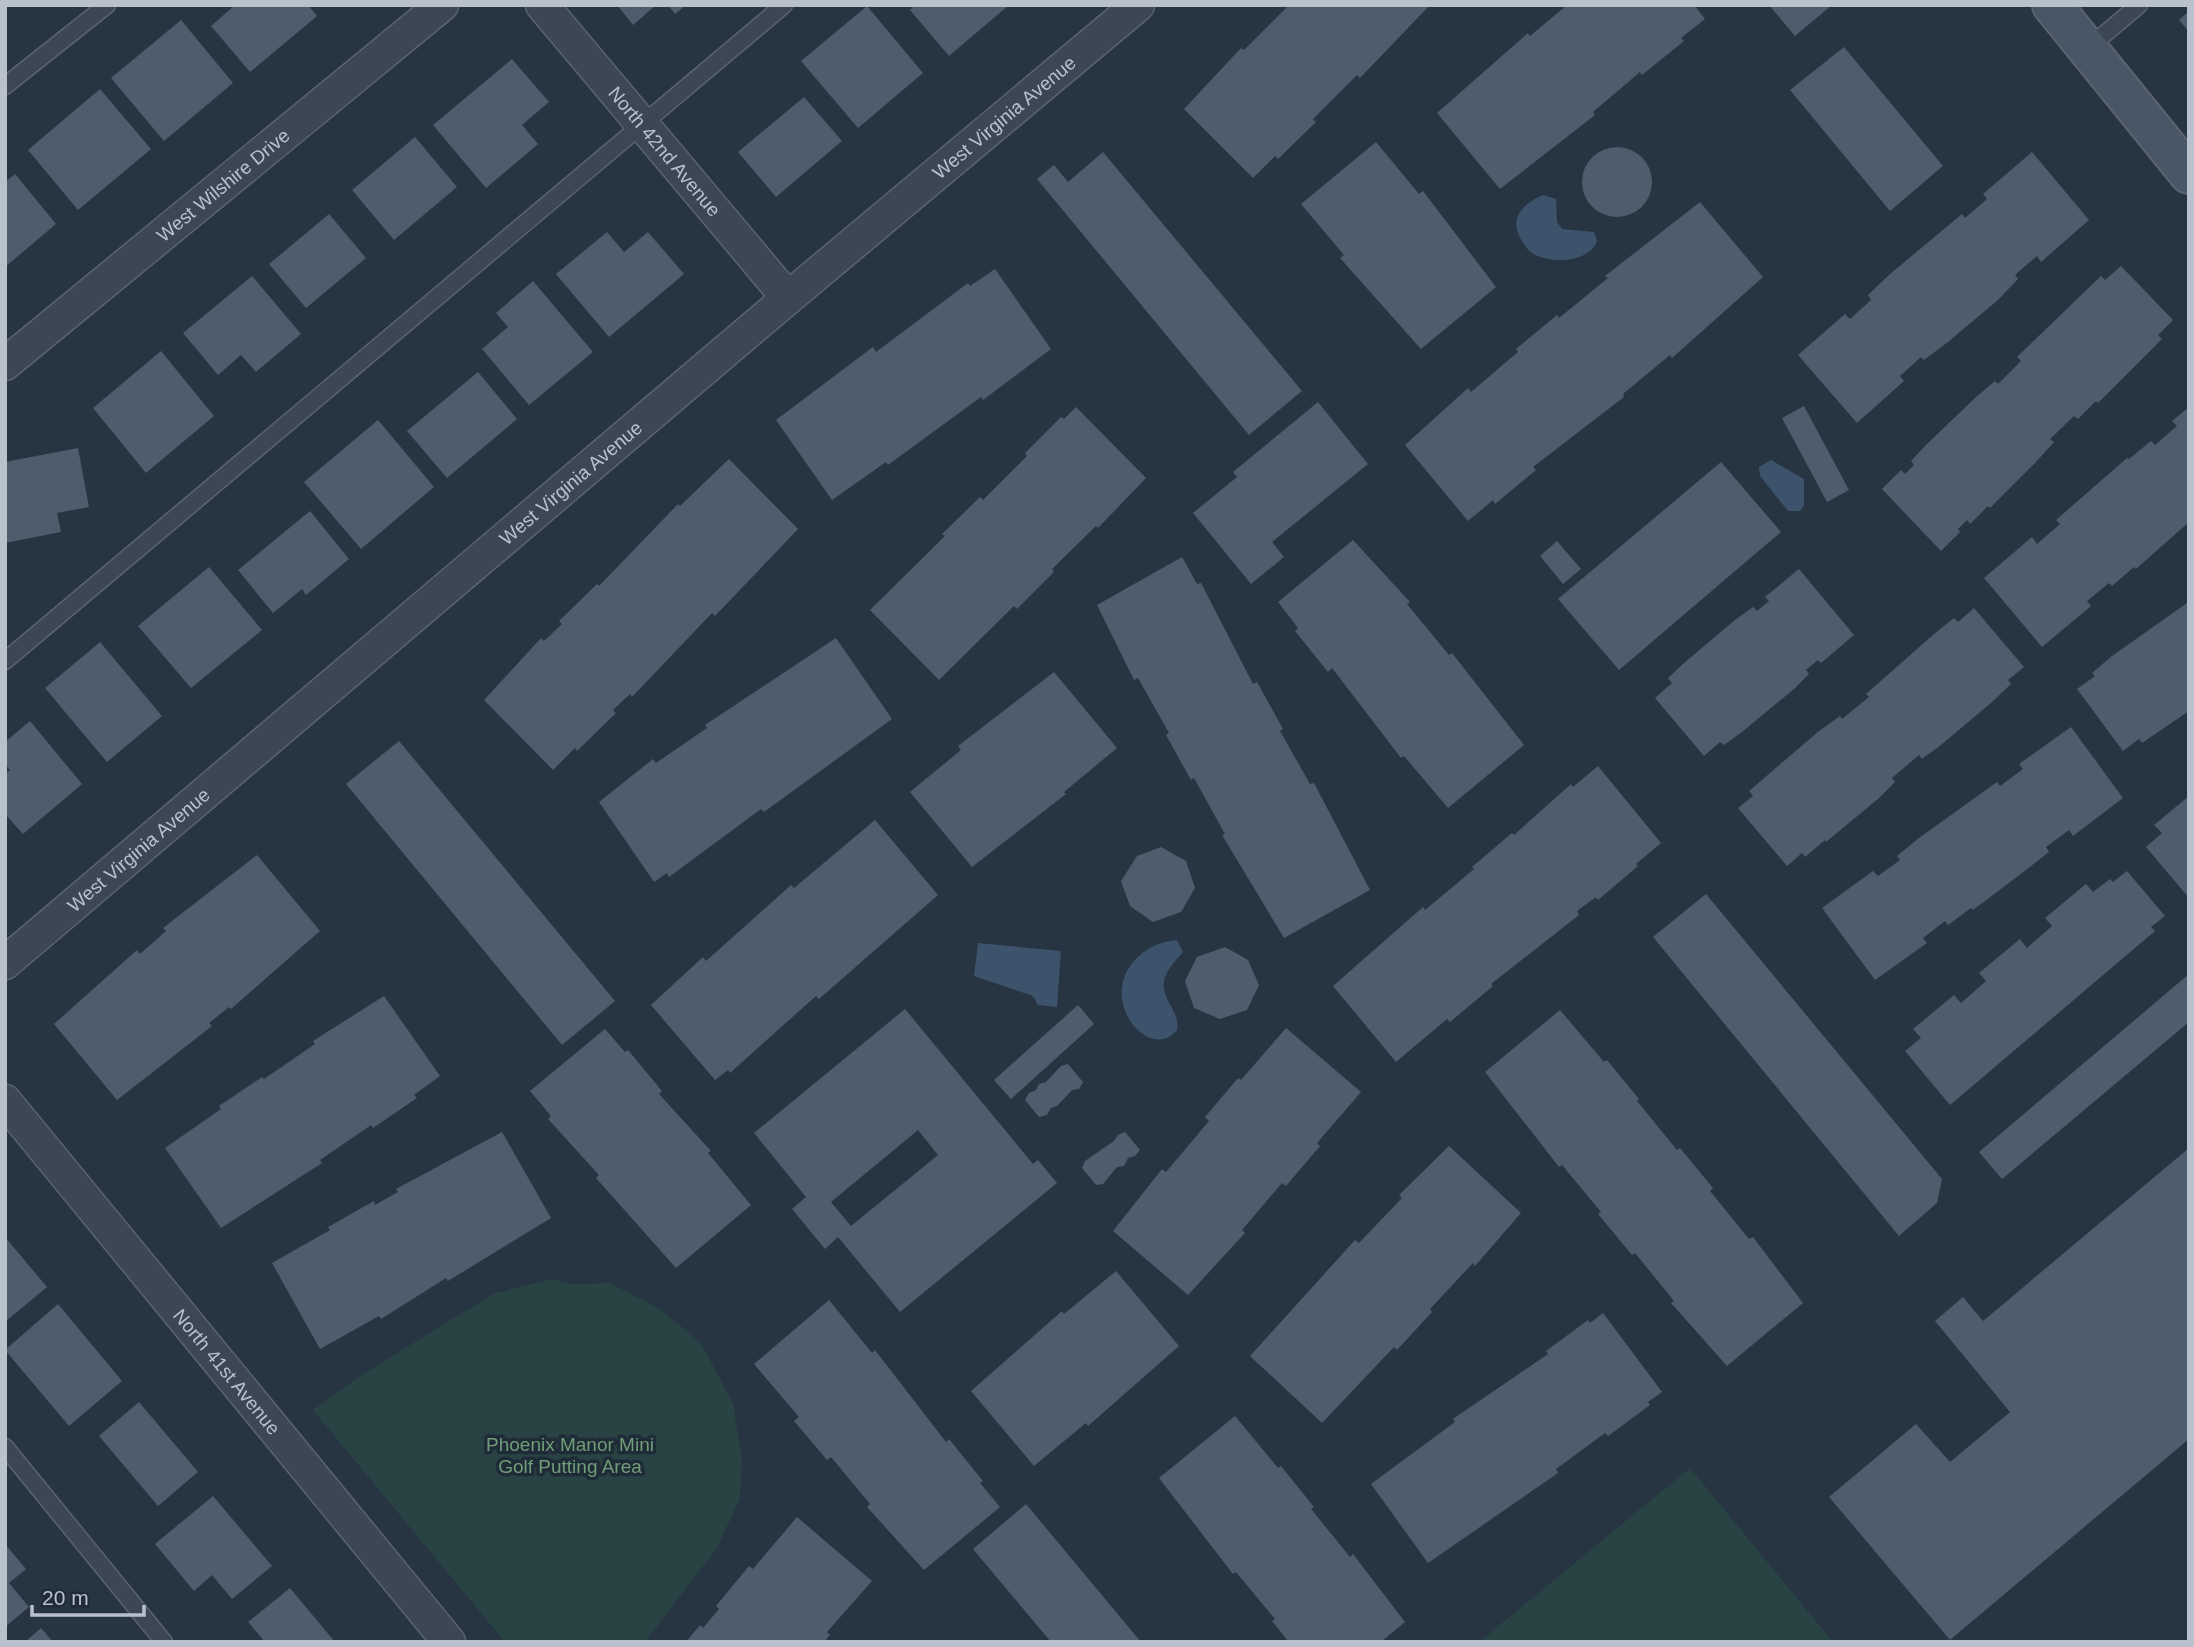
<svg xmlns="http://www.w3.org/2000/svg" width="2194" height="1647" viewBox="0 0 2194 1647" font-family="Arial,sans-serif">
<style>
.green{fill:#294344}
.water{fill:#3d536c}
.building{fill:#4e5c6c;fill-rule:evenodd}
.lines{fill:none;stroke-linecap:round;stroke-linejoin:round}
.service-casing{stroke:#5a6470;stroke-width:19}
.minor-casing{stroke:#5a6470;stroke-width:35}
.secondary-casing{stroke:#5a6470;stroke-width:42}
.service{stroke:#3b4753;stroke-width:16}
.minor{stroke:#3b4753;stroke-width:32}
.secondary{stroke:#495666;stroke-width:38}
.labels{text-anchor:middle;stroke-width:7;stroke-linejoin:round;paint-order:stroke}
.street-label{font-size:19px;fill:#b9c2cc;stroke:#202b38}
.park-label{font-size:19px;fill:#709d78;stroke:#202b38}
</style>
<rect width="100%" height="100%" fill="#273543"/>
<path class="green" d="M553,1279L572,1284L610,1283L660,1309L701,1343L733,1404L742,1460L740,1498L717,1548L645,1642H505L313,1410L363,1374L495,1293Z
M1690,1468L1833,1642H1479Z"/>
<path class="water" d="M1543,195L1556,199L1557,222L1562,229L1594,232L1597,241C1590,261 1556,264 1538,256C1531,254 1526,248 1522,241C1508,219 1522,204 1543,195Z
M1771,460L1804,479V505L1800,511H1788L1760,476L1759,467Z
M1177,940L1183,952C1177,959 1169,967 1166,975C1156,997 1181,1009 1177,1030C1150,1063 1098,1002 1134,961C1146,948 1158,942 1177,940Z
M978,943L1061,951L1057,1007L1038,1005L1033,996L974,976Z"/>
<path class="building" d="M235,5H308L317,16L250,72L211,26Z
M617,5H656L633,25Z
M668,5H686L675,14Z
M915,5H1009L949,56L910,10Z
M1289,5H1430L1360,78L1357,75L1313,119L1316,122L1278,159L1275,156L1253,178L1184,109L1241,48L1244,50Z
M1567,5H1694L1705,19L1681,38L1684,41L1642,75L1640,72L1593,112L1595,115L1500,189L1437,113L1528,33L1530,36Z
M1769,5H1832L1795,36Z
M867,6L923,73L858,128L801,61Z
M2189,11V32L2179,20Z
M181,20L233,83L164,141L111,78Z
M1844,47L1943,166L1890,211L1790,90Z
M512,59L549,102L522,125L538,144L486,188L433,125Z
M100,89L151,149L78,210L28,150Z
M804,97L842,141L776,197L738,152Z
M415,137L457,187L394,240L352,190Z
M1376,142L1419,194L1423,191L1496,287L1421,349L1340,258L1344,255L1301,204Z
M1582 182a35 35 0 1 1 70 0a35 35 0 1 1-70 0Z
M1103,152L1302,391L1249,435L1037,179L1054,165L1068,182Z
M2032,152L2089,220L2041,262L2037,256L2015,275L2018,279L1998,300L1948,342L1924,360L1921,357L1900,376L1904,381L1857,423L1798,355L1845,314L1850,319L1871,300L1868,295L1889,275L1962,214L1965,218L1987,199L1983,194Z
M15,174L56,224L5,267V182Z
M1700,202L1763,277L1672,358L1670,355L1623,394L1624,397L1533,467L1536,470L1495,504L1493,500L1468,521L1405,445L1468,388L1471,392L1518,352L1516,349L1557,315L1559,318L1608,278L1605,276Z
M329,214L366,258L306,308L269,264Z
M607,232L624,252L648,232L684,274L609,337L556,274Z
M2121,266L2173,320L2158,335L2162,339L2098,403L2096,401L2078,419L2074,416L2050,439L2054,442L2036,462L1990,508L1988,506L1970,524L1967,520L1958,529L1960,532L1941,551L1882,489L1901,470L1905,474L1914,465L1911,461L1927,444L1975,398L1995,381L1998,384L2021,361L2017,357L2101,276L2105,280Z
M995,269L1051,349L983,400L981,397L888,465L886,462L832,500L776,420L873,347L876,352L968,283L970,286Z
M252,276L301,334L256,372L241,355L218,375L183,333Z
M533,281L593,352L529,405L482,349L508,327L496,313Z
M161,351L214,416L146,473L93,408Z
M478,372L517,419L447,478L407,431Z
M1318,402L1368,464L1272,542L1284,557L1251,584L1193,513L1237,477L1233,472Z
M1804,406L1849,490L1827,502L1782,418Z
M1076,407L1146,478L1098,528L1096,526L1052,569L1054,572L1017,609L1014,606L939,680L870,610L945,536L942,534L980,497L983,500L1027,456L1025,453L1061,417L1064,419Z
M2189,407V522L2136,569L2134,567L2112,586L2109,583L2087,601L2091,606L2042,647L1984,578L2032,537L2037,544L2060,524L2056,520L2127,458L2129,459L2151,441L2155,445L2177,426L2172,421Z
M378,420L434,487L361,549L304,482Z
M78,448L89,507L57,513L61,532L5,543V462Z
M729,459L798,529L715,616L712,613L632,697L630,694L613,710L616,713L577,751L575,748L553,770L484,700L541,638L544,641L562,624L559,621L597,584L599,586L678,504L680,506Z
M1721,462L1781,532L1619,670L1558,599Z
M310,511L349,559L306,595L302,589L273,613L238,570Z
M1353,540L1410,602L1407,604L1449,655L1452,653L1524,745L1448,808L1404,756L1401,758L1332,668L1328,672L1295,631L1298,628L1278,602Z
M1557,541L1581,569L1563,584L1540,556Z
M1182,557L1197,584L1201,583L1253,684L1257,682L1283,729L1280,731L1310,784L1314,783L1370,890L1284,938L1222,835L1225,834L1194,778L1191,780L1166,735L1169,733L1138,678L1134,680L1097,605Z
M209,567L262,630L191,688L138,626Z
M1799,569L1854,635L1821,663L1818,660L1806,670L1809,674L1794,689L1742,732L1724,745L1720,742L1704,756L1655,698L1672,683L1668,678L1684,663L1735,620L1753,607L1757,611L1769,601L1765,597Z
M2187,603L2189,711L2142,743L2139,739L2123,751L2077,689L2095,676L2092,673L2112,656Z
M1974,608L2024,667L2008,680L2011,684L1992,702L1941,745L1922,759L1919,755L1892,778L1895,782L1878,799L1826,842L1825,840L1805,857L1802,853L1787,866L1738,808L1753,796L1749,791L1819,731L1840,716L1842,719L1869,697L1866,694L1934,634L1954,618L1958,622Z
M836,638L892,719L764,812L761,809L669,877L667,873L654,882L599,802L653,759L656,763L707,728L705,725Z
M100,642L162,716L107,762L45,688Z
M1054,672L1117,748L1064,792L1066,794L972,867L910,792L961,750L958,746Z
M30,721L82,784L23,834L5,814V774L10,770L5,764V742Z
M2071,727L2123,798L2073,836L2069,830L2046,847L2049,852L2026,870L1973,910L1971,908L1948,925L1945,921L1923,938L1927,943L1875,980L1822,908L1873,871L1878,876L1900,860L1897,856L1919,838L1997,782L2000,786L2023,769L2019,764Z
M399,741L615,1001L562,1045L346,784Z
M1598,766L1661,843L1636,864L1638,866L1598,900L1596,897L1577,911L1579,915L1491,984L1493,986L1450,1022L1447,1019L1396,1062L1333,986L1423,907L1425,910L1474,869L1472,867L1512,833L1514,835L1571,784L1573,787Z
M2189,796V898L2146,847L2162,833L2154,825Z
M875,820L938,895L819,999L816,996L730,1073L728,1070L715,1080L651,1005L703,957L706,961L791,885L794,888Z
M1161,847L1186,861L1195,888L1181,912L1153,922L1130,906L1121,881L1137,856Z
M257,855L320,931L231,1009L229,1007L209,1023L212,1026L117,1100L54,1024L137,950L140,954L166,931L163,928Z
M2127,871L2165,916L2151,927L2155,931L1950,1105L1905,1051L1921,1038L1913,1029L1954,995L1961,1003L1986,981L1979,973L2020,939L2027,948L2052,926L2045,918L2086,884L2093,892L2110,879L2113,882Z
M1706,894L1942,1179L1937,1203L1899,1236L1653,937Z
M1225,947L1248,960L1259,985L1247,1010L1220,1019L1194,1008L1185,981L1197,957Z
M2189,974V1022L2002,1179L1979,1152Z
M384,996L440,1076L414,1095L417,1098L373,1128L371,1125L320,1160L322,1163L221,1228L165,1148L221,1109L219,1106L262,1077L264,1079L315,1044L313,1041Z
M1078,1005L1094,1024L1011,1099L994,1080Z
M905,1009L1033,1164L1038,1160L1057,1183L900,1312L838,1237L825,1249L792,1209L806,1197L754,1133ZM918,1130L938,1155L851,1226L831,1202Z
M1560,1010L1604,1062L1607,1060L1639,1099L1637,1101L1677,1150L1680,1148L1713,1188L1710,1191L1749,1239L1753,1237L1803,1303L1727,1366L1671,1303L1674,1301L1635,1253L1632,1255L1598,1214L1601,1212L1562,1165L1559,1167L1485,1072Z
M1286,1028L1361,1092L1317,1143L1320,1146L1286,1186L1282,1183L1242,1230L1245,1233L1188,1295L1113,1231L1162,1169L1166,1172L1209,1121L1205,1117L1238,1078L1241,1080Z
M605,1029L625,1052L628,1050L662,1091L659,1094L711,1151L708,1153L751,1205L676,1268L596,1178L599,1175L548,1119L551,1116L530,1091Z
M1068,1064L1083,1082L1079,1089L1072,1090L1057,1106L1051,1108L1047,1115L1039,1117L1025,1100L1029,1093L1036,1090L1039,1084L1046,1082L1061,1066Z
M502,1132L551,1218L448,1281L446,1278L381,1319L379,1316L320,1349L272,1263L330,1230L328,1227L374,1201L375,1205L398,1192L396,1189Z
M1125,1132L1140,1150L1135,1156L1128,1158L1124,1166L1117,1167L1103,1184L1096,1185L1082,1168L1085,1161L1114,1141L1118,1135Z
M1449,1146L1521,1213L1475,1266L1473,1263L1430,1309L1432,1312L1397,1350L1394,1347L1322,1423L1250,1356L1355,1240L1359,1243L1402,1198L1399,1195Z
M2189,1148V1439L1950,1640L1829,1497L1916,1424L1950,1462L2010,1412L1935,1321L1963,1297L1983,1321Z
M5,1237L47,1287L5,1322Z
M1116,1271L1179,1346L1088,1426L1086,1423L1034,1466L971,1391L1062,1311L1064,1314Z
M829,1300L872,1353L875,1350L946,1442L949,1439L983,1481L980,1483L1000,1507L924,1570L867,1507L870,1504L831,1457L827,1460L794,1421L799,1417L754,1364Z
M58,1304L122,1381L69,1426L5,1350Z
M1603,1313L1662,1392L1648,1402L1650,1405L1608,1436L1605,1433L1556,1469L1558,1473L1428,1563L1371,1484L1455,1422L1453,1419L1548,1354L1546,1351L1588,1320L1590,1323Z
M139,1402L198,1472L158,1506L99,1436Z
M1235,1416L1278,1468L1281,1466L1314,1507L1311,1509L1350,1557L1353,1554L1405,1622L1381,1642H1289L1272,1621L1275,1619L1236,1572L1233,1574L1159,1478Z
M213,1496L272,1566L232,1599L212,1575L194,1591L155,1544Z
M1026,1504L1141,1642H1051L973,1549Z
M797,1517L872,1581L827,1632L830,1635L824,1642H686L700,1625L703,1628L719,1609L716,1606L749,1566L753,1569Z
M5,1544L26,1569L9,1583L29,1607L5,1627Z
M290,1588L335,1642H265L248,1622Z
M41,1628L53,1642H25Z"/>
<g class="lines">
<defs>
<path id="service" d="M2088,48L2139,5
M5,86L107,5
M5,661L784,5
M5,1447L164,1642"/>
<g id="minor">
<path id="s1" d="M542,5L788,298"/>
<path id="s2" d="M5,364L442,5"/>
<path id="s3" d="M5,963L788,298L1138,5"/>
<path id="s4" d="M5,1101L449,1642"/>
</g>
<path id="secondary" d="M2052,5L2189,174"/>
</defs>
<use href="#service" class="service-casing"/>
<use href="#minor" class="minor-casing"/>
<use href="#secondary" class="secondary-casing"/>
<use href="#service" class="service"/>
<use href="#minor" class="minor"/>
<use href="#secondary" class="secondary"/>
</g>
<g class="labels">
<g class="street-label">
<text dy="7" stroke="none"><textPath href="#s3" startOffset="1309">West Virginia Avenue</textPath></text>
<text dy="7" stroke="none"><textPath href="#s1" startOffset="191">North 42nd Avenue</textPath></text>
<text dy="7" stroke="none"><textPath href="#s2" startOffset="282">West Wilshire Drive</textPath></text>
<text dy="7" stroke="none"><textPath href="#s3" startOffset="742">West Virginia Avenue</textPath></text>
<text dy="7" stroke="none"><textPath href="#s3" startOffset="175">West Virginia Avenue</textPath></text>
<text dy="7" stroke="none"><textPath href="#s4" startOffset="350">North 41st Avenue</textPath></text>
</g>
<g class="park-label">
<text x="570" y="1451">Phoenix Manor Mini<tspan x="570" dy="22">Golf Putting Area</tspan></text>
</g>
</g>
<rect width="2194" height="1647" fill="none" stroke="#b9c2cc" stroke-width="14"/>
<path d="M32 1605v10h112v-10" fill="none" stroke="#b9c2cc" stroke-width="3.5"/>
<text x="42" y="1605" font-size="21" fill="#b9c2cc" stroke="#202b38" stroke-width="5" paint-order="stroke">20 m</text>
</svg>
